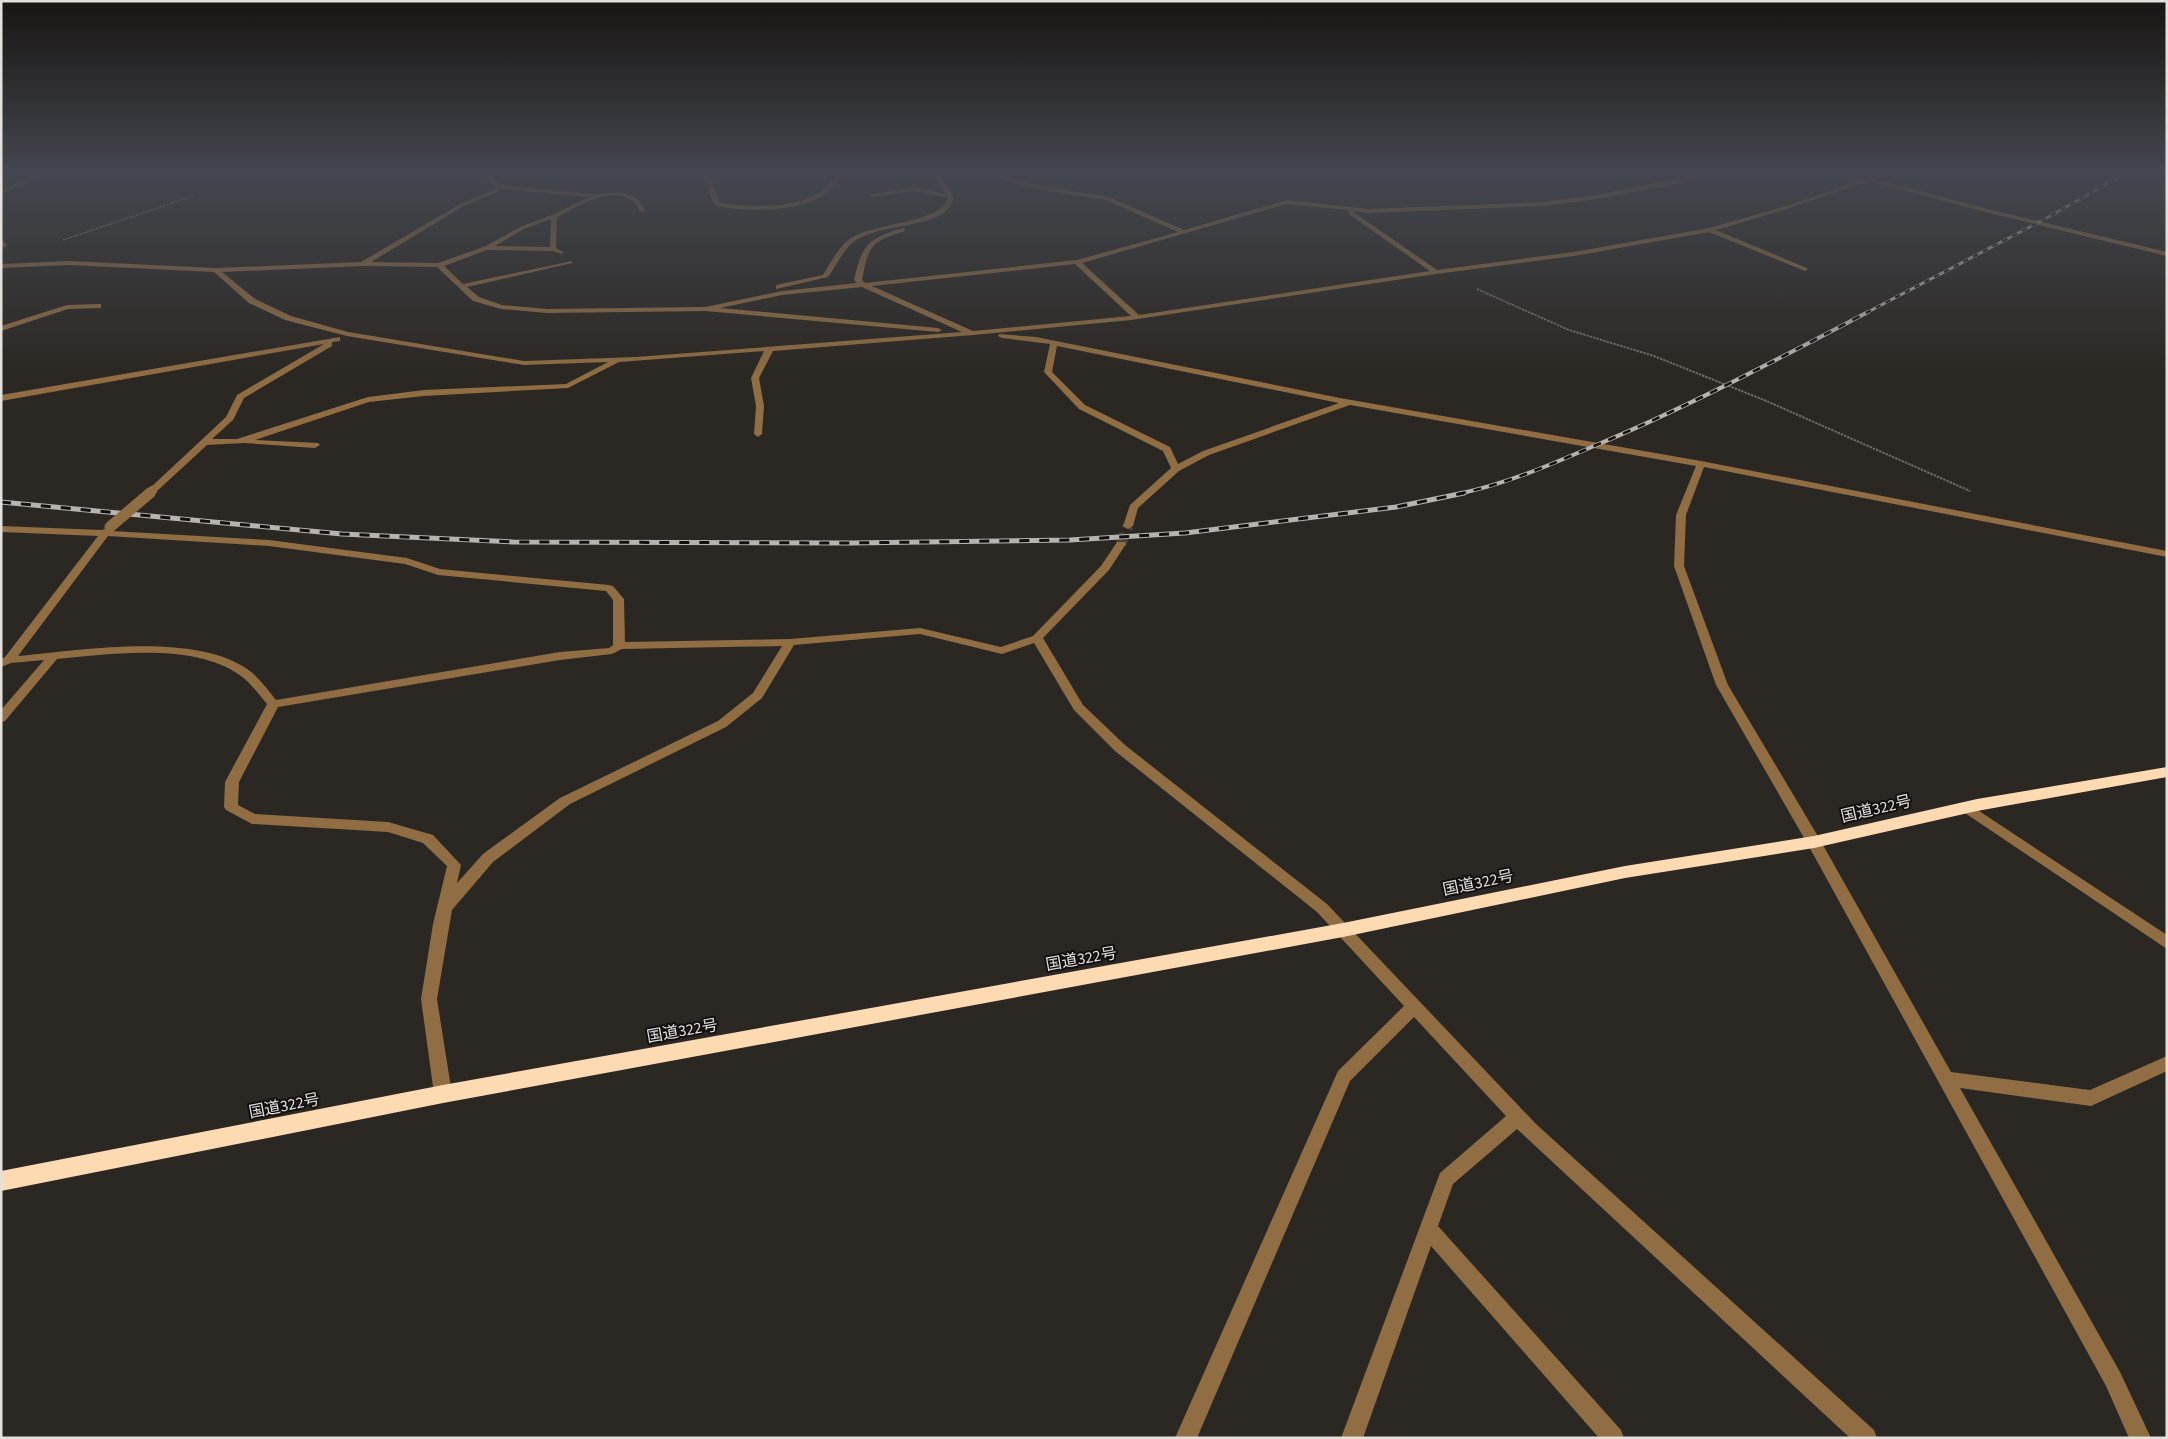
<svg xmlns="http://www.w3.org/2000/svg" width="2168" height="1439" viewBox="0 0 2168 1439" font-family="'Source Sans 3','Noto Sans JP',sans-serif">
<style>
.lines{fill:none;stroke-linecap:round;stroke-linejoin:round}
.minor-tunnel{stroke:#47433e;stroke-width:11;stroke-dasharray:11 5.5;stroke-linecap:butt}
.path{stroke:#6f6b66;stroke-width:2;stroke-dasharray:2.5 1;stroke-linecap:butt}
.minor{fill:#906d43;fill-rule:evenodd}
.highway{fill:#fedab2;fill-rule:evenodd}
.rail-far2-casing{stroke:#b7b3af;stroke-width:3}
.rail-far1-casing{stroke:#b7b3af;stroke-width:4}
.rail-casing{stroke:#b7b3af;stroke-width:5}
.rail-far2{stroke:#12100e;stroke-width:2;stroke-dasharray:5.5;stroke-linecap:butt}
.rail-far1{stroke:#12100e;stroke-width:2.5;stroke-dasharray:8;stroke-linecap:butt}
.rail{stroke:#12100e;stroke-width:3;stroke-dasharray:10;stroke-linecap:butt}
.minor-bridge-far1{stroke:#906d43;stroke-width:9}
.minor-bridge{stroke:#906d43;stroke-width:11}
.labels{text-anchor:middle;stroke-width:4;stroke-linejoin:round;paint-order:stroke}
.near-street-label{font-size:16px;fill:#e4e1dd;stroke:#12100e}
</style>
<rect width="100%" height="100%" fill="#2b2722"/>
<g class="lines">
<path class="minor-tunnel" d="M1121,544L1128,526"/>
<path class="path" d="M63,240L193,196
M1477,289L1569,330L1654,356L1764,400L1970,491"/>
<path class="minor" d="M38,174H46L1,194V190Z
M479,174H486L500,185L595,194L621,192L637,198L646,211L641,212C638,208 635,202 631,200C609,186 577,207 557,217L556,248L563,252V254L552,251L487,250L444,266L463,284L572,261V263L467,287L479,297L502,305L547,309L705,307L782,291L857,283L854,280C862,245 868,238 903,228L905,229V231C871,242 869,244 862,280L865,283L1077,260L1178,232L1106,200L1040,190L985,174H995L1040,186L1109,197L1184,230L1287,200L1368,209L1543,202L1597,195L1698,174H1708L1676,184L1597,199L1543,206L1368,213L1354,211L1355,213L1437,270L1574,252L1709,228L1786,206L1863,180L1845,174L1868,178L1873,174H1880L1874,179L1992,210L2167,252V256L1989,213L1869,181L1790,208L1716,230L1807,268L1808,269L1805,271L1709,232L1574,256L1436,274L1131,320L973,335L773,351L759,378L764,406L762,434L758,437L754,434L756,406L751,378L764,351L619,362L568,388L424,396L369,402L255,440L318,443L320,445L315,448L244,443L207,445L156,492L153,493L148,490L150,488L226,417L237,395L324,344L1,401V395L340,337V341L332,342V346L244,398L233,420L212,439H237L368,397L424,390L566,384L608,362L524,365L347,336L285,320L249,303L214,272L69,265L1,268V264L69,261L216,268L361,262L460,204L494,190L495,187ZM500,189L589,197L552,215L520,227L486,246L438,263L371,262L464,206L498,192ZM1287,204L1348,210L1350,215L1430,271L1139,315L1082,263ZM551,219L550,247L495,246L524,229ZM1075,264L1131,316L973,331L872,286ZM363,266L437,267L473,301L501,309L547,313L705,311L938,332L942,330L938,328L720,308L782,295L862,287L962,332L636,357L524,361L348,332L291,316L255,299L222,272Z
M704,174H710L720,203C747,207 791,209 815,195C824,190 830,181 838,174H844C836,182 829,193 819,198C793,212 744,212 716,206L711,198Z
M931,174H937L948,187L954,199C952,202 951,206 948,209C932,227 880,225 856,240C843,249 837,265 828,277L776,289V285L823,275C831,262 839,246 851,238C874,223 940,223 948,198L915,191L871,197L868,195L915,187L946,194Z
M1,239L7,245L1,249Z
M98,304H101V308L68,309L1,331V326L67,305Z
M999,334L1036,337L1340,398L1701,461L2167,551V557L1704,467L1686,515L1684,566L1728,685L1819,838L1951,1072L2090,1090L2167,1056V1071L2091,1106L1960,1088L2120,1372L2151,1438H2129L2106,1386L1807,843L1716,685L1674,566L1676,515L1696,466L1350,405L1209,455L1179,471L1138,508L1133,526L1128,529L1123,526L1130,505L1171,468L1163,451L1079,409L1044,372L1050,344L1002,338L998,336ZM1057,346L1339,403L1203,451L1178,464L1170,447L1085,405L1052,372Z
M1,526L102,530L107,528L112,531L269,540L407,558L440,569L609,585L613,586L624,599L625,642L790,639L920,628L1001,647L1033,636L1101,566L1117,542H1125L1126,544L1109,570L1043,638L1083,705L1125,745L1327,904L1536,1124L1874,1430L1877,1438H1850L1517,1129L1453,1184L1438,1226L1621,1430L1624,1438H1599L1431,1246L1363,1438H1341L1440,1173L1506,1116L1414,1017L1350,1081L1197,1438H1175L1338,1071L1404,1006L1317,912L1115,751L1074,710L1034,643L1002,654L920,634L794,645L762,698L726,727L570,804L493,862L452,910L437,999L452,1094L449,1099L443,1102L437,1099L434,1094L421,999L433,924L447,866L423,843L388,832L252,824L226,810L224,807L225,782L267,704C259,695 251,683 241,676C195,642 111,654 57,659L5,721L1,722V710L44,660L11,663L1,667V659L5,657L98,536L1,532ZM108,536L269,546L405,564L438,575L606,591L613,600V645L609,648L560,652L276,700C268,690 260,679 250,671C197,631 82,650 18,656ZM782,646L753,693L718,721L560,798L483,854L457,883L461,865L433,835L388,822L255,814L238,805L239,782L278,707L560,660L612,654L622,649Z
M1967,803L2167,935V949L1962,811L1960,808L1962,805Z"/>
<path class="highway" d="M2167,767V777L1977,811L1814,848L1625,878L1343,937L443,1103L1,1191V1171L443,1085L1343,923L1625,866L1814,836L1977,799Z"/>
<defs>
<path id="rail-far2" d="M1866,313L2043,220L2125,174"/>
<path id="rail-far1" d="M1458,494C1506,484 1550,465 1594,446C1688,407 1778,359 1868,312"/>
<path id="rail" d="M1,502L342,534L513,542L850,543L1070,540L1185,533L1396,507L1464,493"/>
</defs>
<use href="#rail-far2" class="rail-far2-casing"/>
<use href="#rail-far1" class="rail-far1-casing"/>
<use href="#rail" class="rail-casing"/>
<use href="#rail-far2" class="rail-far2"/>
<use href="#rail-far1" class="rail-far1"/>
<use href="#rail" class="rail"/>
<path class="minor-bridge-far1" d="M148,494L153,490"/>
<path class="minor-bridge" d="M110,527L150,493"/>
</g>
<linearGradient id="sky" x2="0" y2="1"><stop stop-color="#181513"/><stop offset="0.46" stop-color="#44474f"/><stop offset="1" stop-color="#44474f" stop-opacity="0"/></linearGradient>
<rect width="2168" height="376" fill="url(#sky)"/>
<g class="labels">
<g class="near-street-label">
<text transform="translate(1876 808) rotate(-13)" y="6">国道322号</text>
<text transform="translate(1478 882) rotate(-12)" y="6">国道322号</text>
<text transform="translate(1081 958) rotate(-10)" y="6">国道322号</text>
<text transform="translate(682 1030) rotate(-10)" y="6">国道322号</text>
<text transform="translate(284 1105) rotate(-11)" y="6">国道322号</text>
</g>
</g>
<rect width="2168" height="1439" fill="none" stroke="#e4e1dd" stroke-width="5"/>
</svg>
